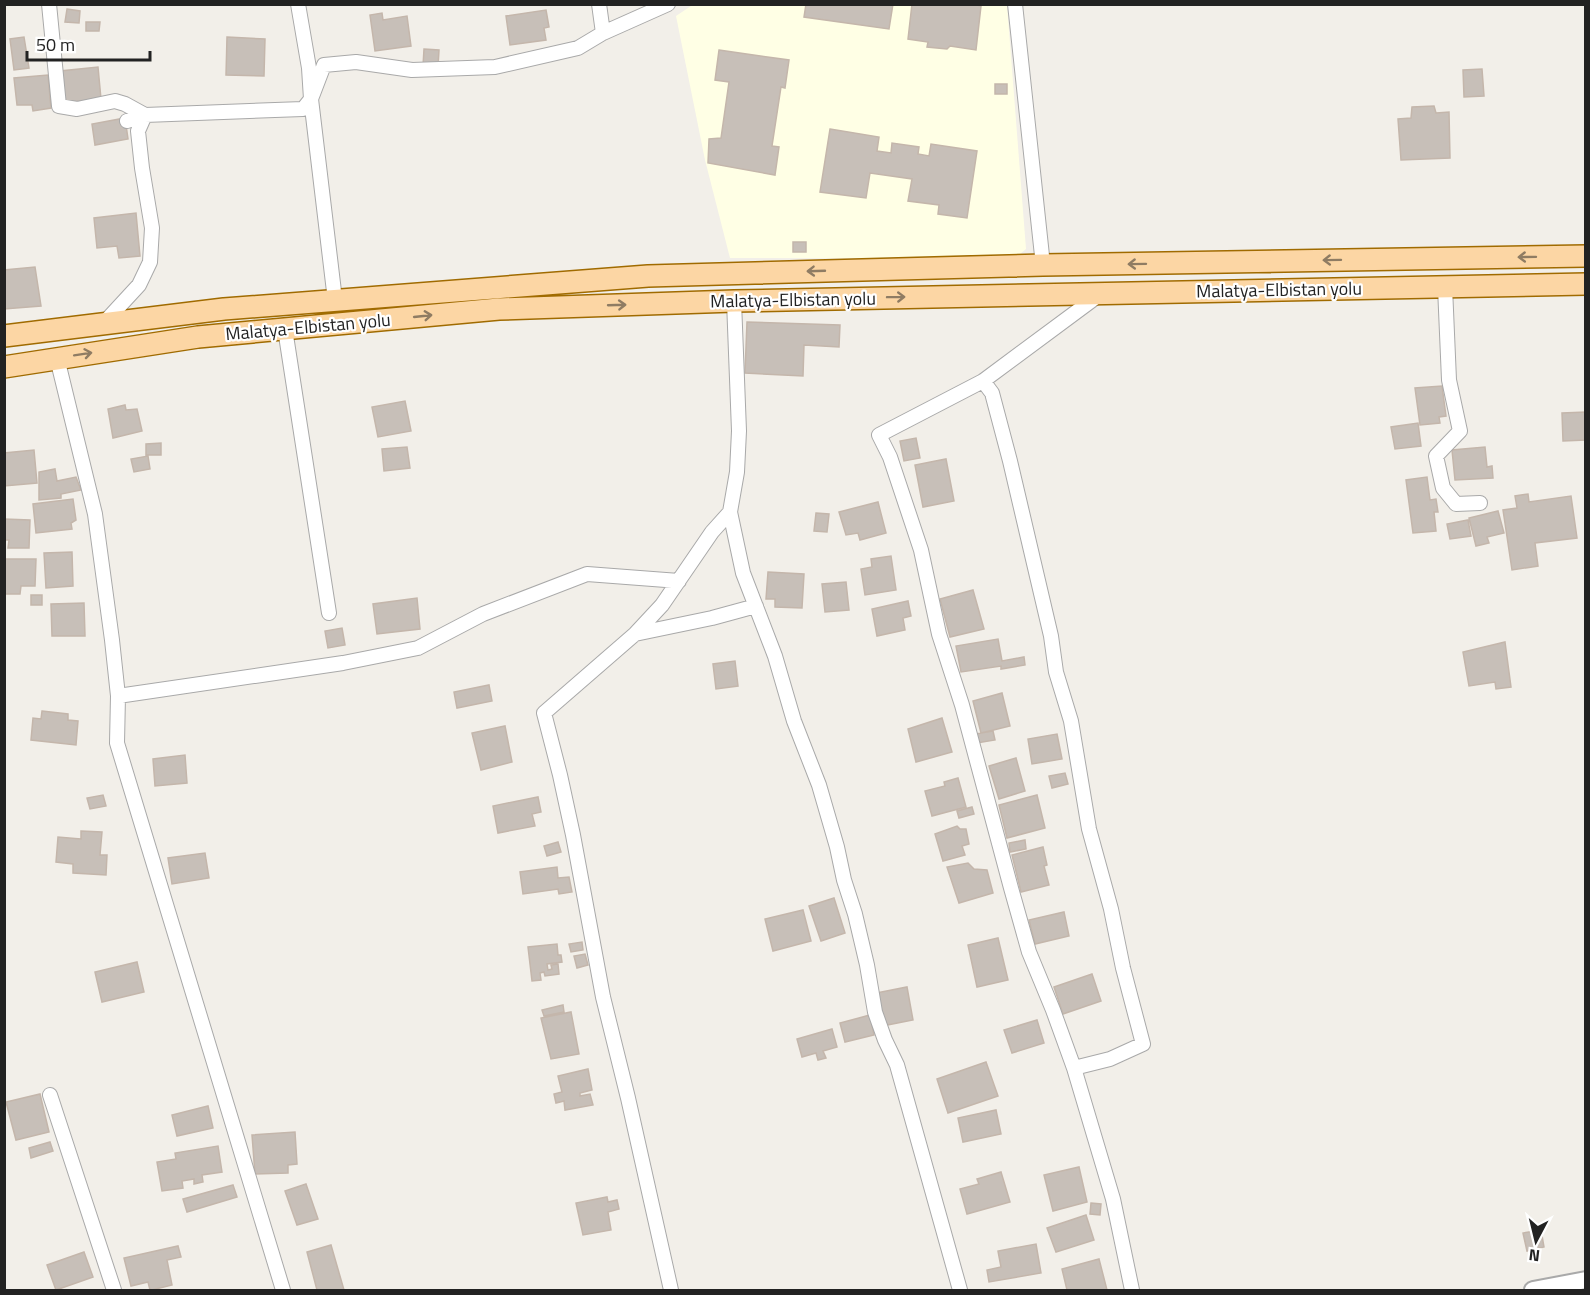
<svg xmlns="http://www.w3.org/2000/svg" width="1590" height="1295" viewBox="0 0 1590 1295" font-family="'Titillium Web',sans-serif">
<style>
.education{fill:#ffffe5}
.building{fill:#c7bfb8;stroke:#c4b6ab;stroke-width:1.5}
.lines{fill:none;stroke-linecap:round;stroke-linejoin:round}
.minor-casing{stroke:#a9a9a9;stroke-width:16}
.tertiary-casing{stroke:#a9a9a9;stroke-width:20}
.primary-casing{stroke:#a06b00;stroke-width:24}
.minor{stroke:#fff;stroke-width:14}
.tertiary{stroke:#fff;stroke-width:16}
.primary{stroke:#fcd6a4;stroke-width:21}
.oneway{stroke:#8f7c63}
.labels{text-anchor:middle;stroke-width:4.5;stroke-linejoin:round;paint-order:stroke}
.street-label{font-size:18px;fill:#222;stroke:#fff}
</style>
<rect width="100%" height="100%" fill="#f2efe9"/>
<path class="education" d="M694,4L1007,5L1026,249L1014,259L730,258L705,160L676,16Z"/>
<path class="building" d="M806,4H893L889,29L804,17Z
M912,4H973L981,6L976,50L950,46L947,49L927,47L928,42L908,39Z
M67,9L80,11L79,23L65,22Z
M546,10L549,27L544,28L546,40L510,45L506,16Z
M382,13L383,20L407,16L411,46L375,51L370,15Z
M86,22H100L99,31H86Z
M24,37L29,68L14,70L10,39Z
M227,37L265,39L264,76L226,75Z
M424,49L439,50L438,66H423Z
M719,50L789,60L785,88L781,87L772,146L779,147L775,175L708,163L709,139L721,138L729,82L715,80Z
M98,67L101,99L64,103L60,71Z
M1482,69L1484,96L1464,97L1463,70Z
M48,75L51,108L33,111L32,105H17L14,78Z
M995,84H1007V94H995Z
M1434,106L1436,113L1449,112L1450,158L1401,160L1398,119L1411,118L1412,107Z
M125,118L128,139L95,145L92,124Z
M830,129L879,137L877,151L891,153L892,143L919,147L918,154L929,156L931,144L977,151L967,218L938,214L939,205L908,201L912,179L870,173L866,198L820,192Z
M136,213L140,256L119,258L117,246L97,248L94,218Z
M793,242H806V252H793Z
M35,267L41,306L4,309V270Z
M747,322L840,325L839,347L804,345L803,376L745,373Z
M1442,386L1446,416L1439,417L1440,423L1420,425L1415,388Z
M405,401L411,431L378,437L372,407Z
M125,405L126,410L137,409L142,431L113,438L108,409Z
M1586,412V440L1563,441L1562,413Z
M1418,423L1421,446L1395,449L1391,427Z
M916,438L920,458L904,461L900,441Z
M161,443V455H146V444Z
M407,447L410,468L384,471L382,449Z
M1485,447L1487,467L1492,466L1493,478L1455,480L1452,450Z
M34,450L37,483L4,486V453Z
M148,456L150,469L134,472L131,459Z
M946,459L954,501L923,507L915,465Z
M55,469L57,481L76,477L81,490L61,494V498L39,500V472Z
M1427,477L1430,500L1436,499L1438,512H1434L1436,531L1413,533L1406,480Z
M1528,494L1529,502L1571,496L1577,538L1535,543L1538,566L1512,570L1503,510L1517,508L1515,496Z
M73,499L76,520L71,523L72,529L36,533L33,504Z
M878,502L886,533L860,540L858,533L846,535L839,512Z
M1498,511L1504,533L1487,537L1489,543L1476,546L1469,518Z
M816,513L829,514L827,532L814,531Z
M4,519L30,520L29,548H8L9,540H4Z
M1468,520L1471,536L1450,539L1447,524Z
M72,552L73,586L46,588L44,553Z
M891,556L896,590L865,595L861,569L872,567L871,559Z
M4,559H36L35,586H21L20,594H4Z
M768,572L804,574L802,608L775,607V599H766Z
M846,582L849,610L825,612L822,584Z
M973,590L984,629L950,637L940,599Z
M31,595H42V605H31Z
M417,598L420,629L377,634L373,604Z
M908,601L911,616L903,618L905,630L877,636L872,609Z
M84,603L85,636H52L51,604Z
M342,628L345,645L328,648L325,631Z
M998,639L1002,661L1024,657L1025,665L1001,669V666L961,672L956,646Z
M1505,642L1511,687L1496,689L1495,682L1469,686L1463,652Z
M735,661L738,686L716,689L713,664Z
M489,685L492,701L457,708L454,692Z
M1002,693L1010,726L981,733L973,701Z
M42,711L68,714V720L78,721L76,745L31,740L33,718L41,719Z
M942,718L952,752L916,762L908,729Z
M505,726L512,762L481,770L472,733Z
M993,731L995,740L977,743L975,734Z
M1057,734L1062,759L1032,764L1028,739Z
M185,755L187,783L155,786L153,759Z
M1016,758L1025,791L999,799L989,766Z
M1065,773L1068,784L1052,788L1049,776Z
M958,778L966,807L932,816L925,791L945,786L944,782Z
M103,795L106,806L90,809L87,798Z
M1037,795L1045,828L1007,838L999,805Z
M538,797L541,812L532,814L535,826L498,833L493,806Z
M972,807L974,814L959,818L957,811Z
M957,826L960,829H966L969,844L962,846L965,855L943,861L935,834Z
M81,831L102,832L100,855H107L106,875L73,873V864L56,862L58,837L81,839Z
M1025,840L1026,849L1010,852L1009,843Z
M558,842L561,852L547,856L544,846Z
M1043,847L1047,865L1044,866L1049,885L1021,892L1012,855Z
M205,853L209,878L172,884L168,858Z
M968,863L974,869L987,870L993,893L959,903L947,867Z
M557,867L558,878L569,877L572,892L559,894L558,889L523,894L520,872Z
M834,898L845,933L821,941L809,906Z
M803,910L811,941L773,951L765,919Z
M1064,912L1069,936L1035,944L1029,920Z
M998,938L1008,980L977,987L968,945Z
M582,942L583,950L571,952L569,944Z
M557,944L558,955H561L562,962L547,964L548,970L552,969L551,965L558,964L559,974L545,976L544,972L540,973L541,980L532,981L528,947Z
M585,954L588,965L577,968L574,956Z
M137,962L144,992L102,1002L95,972Z
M1092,974L1101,1001L1063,1014L1054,987Z
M907,987L913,1020L882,1026L876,993Z
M563,1005L564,1012L544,1016L542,1010Z
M571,1012L579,1054L551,1059L541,1018Z
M870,1015L874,1035L845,1042L840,1023Z
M1037,1020L1044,1043L1012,1053L1004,1030Z
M832,1029L837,1047L823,1051L826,1058L818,1060L816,1053L802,1057L797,1039Z
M986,1062L998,1096L948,1113L937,1079Z
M588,1069L592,1090L580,1093V1096L590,1094L593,1105L565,1110L564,1101L556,1103L554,1094L562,1092L558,1076Z
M40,1094L49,1132L16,1140L6,1102Z
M208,1106L213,1128L177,1136L172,1115Z
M996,1110L1001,1134L963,1142L958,1118Z
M295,1132L297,1164L288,1165V1173L255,1174L252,1135Z
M50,1142L53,1151L31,1158L29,1148Z
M218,1146L222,1172L202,1175L203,1182L194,1184V1179L182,1181L183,1188L162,1191L157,1162L176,1159L175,1153Z
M1079,1167L1087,1202L1053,1211L1044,1175Z
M1001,1172L1010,1202L967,1214L960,1189L979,1184L977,1179Z
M306,1184L318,1219L297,1225L285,1191Z
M233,1185L237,1197L187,1212L183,1199Z
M607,1197L608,1202L617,1200L619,1209L608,1212L611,1230L583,1235L576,1203Z
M1091,1203L1101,1204L1100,1215L1090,1214Z
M1086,1215L1094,1240L1056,1252L1047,1228Z
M1541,1230L1544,1247L1527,1251L1523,1233Z
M1036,1244L1041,1273L989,1282L987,1270L1001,1267L998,1251Z
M331,1245L344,1290H317L307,1252Z
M178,1246L181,1257L167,1260L172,1285L152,1290H150L148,1282L131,1286L124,1258Z
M84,1252L93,1277L56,1290L47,1265Z
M1099,1259L1107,1290H1067L1062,1269Z"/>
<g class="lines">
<defs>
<path id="minor" d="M49,4L59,106L77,109L115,101L125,104L145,115L138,131L142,168L152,228L150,262L139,285L103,324
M298,4L309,68L311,99L335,300
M599,4L603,33L668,4
M1015,4L1043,265
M127,121L145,115L303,109L311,99L324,65L356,62L412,70L495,67L578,48L603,33
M1445,287L1449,380L1460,431L1436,456L1443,488L1456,504L1480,503
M1099,295L983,381L879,435L890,457L921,550L939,634L962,705L1011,888L1029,952L1053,1010L1074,1068L1113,1199L1132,1290
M285,329L329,613
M57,358L95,514L112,640L118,696L117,743L283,1290
M983,381L992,393L1010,461L1051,636L1056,672L1071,721L1089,829L1111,909L1123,968L1143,1044L1110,1059L1074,1068
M730,512L743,573L775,656L794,721L819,785L837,847L844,880L855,914L867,965L875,1012L885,1040L897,1065L960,1290
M635,634L712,618L756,606
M118,696L343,663L418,648L483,614L587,574L679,581
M50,1095L114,1290
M671,1290L628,1098L603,997L573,835L560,775L544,713L635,634L662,605L712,532L730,512L737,472L739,431L734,301"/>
<path id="tertiary" d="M1533,1290L1586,1280"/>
<path id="primary" d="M4,336L224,309L648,276L1043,265L1586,256
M4,367L198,337L499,309L734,301L1586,284"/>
</defs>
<use href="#minor" class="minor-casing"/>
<use href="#tertiary" class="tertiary-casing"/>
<use href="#primary" class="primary-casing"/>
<use href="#minor" class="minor"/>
<use href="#tertiary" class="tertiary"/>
<use href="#primary" class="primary"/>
</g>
<defs><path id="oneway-shaft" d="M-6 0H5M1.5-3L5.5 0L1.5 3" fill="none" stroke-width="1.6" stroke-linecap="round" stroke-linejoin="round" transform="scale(1.5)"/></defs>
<g class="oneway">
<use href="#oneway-shaft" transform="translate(1527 257) rotate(179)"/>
<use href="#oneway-shaft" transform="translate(1332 260) rotate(179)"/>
<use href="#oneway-shaft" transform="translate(1137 264) rotate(179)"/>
<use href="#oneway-shaft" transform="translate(816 271) rotate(178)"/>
<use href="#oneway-shaft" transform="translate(896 297) rotate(-1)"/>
<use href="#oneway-shaft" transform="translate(617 305) rotate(-2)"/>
<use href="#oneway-shaft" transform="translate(423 316) rotate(-6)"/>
<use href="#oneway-shaft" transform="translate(83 354) rotate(-9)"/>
</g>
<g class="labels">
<g class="street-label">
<text transform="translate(1279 290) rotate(-1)" y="6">Malatya-Elbistan yolu</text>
<text transform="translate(793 300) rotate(-1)" y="6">Malatya-Elbistan yolu</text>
<text transform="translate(308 327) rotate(-5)" y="6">Malatya-Elbistan yolu</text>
</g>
</g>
<rect width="1590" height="1295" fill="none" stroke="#222222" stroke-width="12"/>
<g transform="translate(1536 1241) rotate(187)" stroke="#ffffff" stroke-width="4.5" paint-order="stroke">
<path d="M0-4.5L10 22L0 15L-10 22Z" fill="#222222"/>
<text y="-9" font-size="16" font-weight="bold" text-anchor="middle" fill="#222222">N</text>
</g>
<path d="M27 51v9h123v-9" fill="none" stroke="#222222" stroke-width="3"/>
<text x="36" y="51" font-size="18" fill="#222222" stroke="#ffffff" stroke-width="4.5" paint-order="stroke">50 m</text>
</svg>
